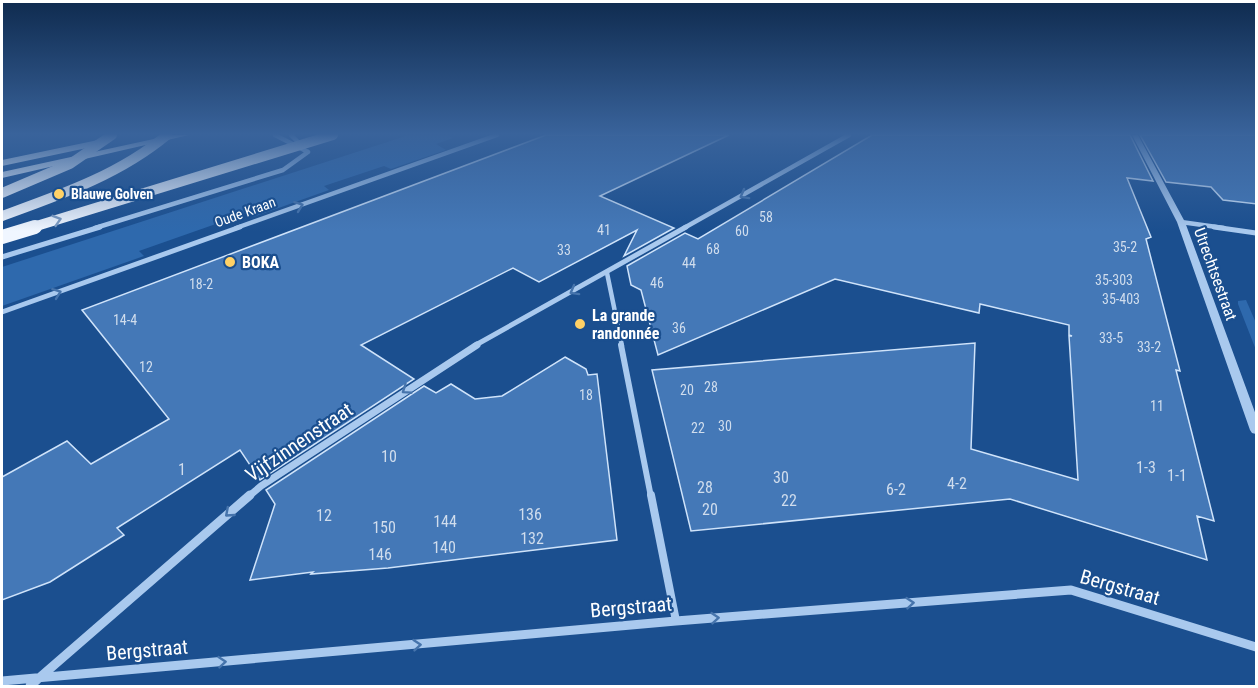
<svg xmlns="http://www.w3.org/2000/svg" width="1258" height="688" viewBox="0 0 1258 688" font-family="'Roboto Condensed',sans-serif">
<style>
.green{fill:#2e69ad}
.building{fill:#4478b7;stroke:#cfe3fa;stroke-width:1.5}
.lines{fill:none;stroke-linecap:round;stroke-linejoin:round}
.pedestrian-far2{stroke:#a9c9ee;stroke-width:4.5}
.pedestrian-far1{stroke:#a9c9ee;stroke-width:6}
.pedestrian{stroke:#a9c9ee;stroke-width:8}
.minor-far3{stroke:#a9c9ee;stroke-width:4.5}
.minor-far2{stroke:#a9c9ee;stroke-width:5}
.minor-far1{stroke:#a9c9ee;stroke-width:7}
.minor{stroke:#a9c9ee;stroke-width:9}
.tertiary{fill:#a9c9ee;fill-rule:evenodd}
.primary{fill:#f0f6ff;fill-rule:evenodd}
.primary-bridge-far1{stroke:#f0f6ff;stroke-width:10}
.primary-bridge{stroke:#f0f6ff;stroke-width:14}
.oneway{stroke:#4674ac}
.oneway2{stroke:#7b9ac1}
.poi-dot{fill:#ffd166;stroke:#1b4f8f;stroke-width:2}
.labels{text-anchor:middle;stroke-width:4.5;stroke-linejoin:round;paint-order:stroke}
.far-poi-label{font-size:14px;font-weight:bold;fill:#fff;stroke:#1b4f8f;text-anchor:start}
.far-street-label{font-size:14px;fill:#fff;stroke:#1b4f8f}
.number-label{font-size:14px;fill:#d0dded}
.poi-label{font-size:16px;font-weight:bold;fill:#fff;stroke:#1b4f8f;text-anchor:start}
.street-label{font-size:16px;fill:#fff;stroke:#1b4f8f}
.near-number-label{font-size:16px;fill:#d0dded}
.near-street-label{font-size:20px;fill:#fff;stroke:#1b4f8f}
</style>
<rect width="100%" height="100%" fill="#1b4f8f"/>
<path class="green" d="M409,135H446L453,138L436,144L446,150L391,169L384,166L324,186L329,190L253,217L247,213L139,251L144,256L2,306V267Z
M1246,300L1256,323V350L1238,304V301Z"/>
<path class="building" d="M546,135H729L600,196L674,228L624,256L637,230L539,282L513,268L361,345L414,379L260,480L240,450L117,528L124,535L50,582L2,600V477L67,441L91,464L169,419L82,310Z
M872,135H1130L1153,181L1127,178L1151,237L1146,239L1180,371L1176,370L1214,521L1197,516L1207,560L1010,499L691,531L652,370L975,343L971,449L1078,480L1069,336H1072L1069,335V325L980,304L979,313L835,279L658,355L641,290L631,285L627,266L685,233L698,239Z
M1140,135H1257V204L1223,200L1211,187L1166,182Z
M565,357L586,369L588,375L597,374L617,540L388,568L311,574L313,572L250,580L275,504L266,490L424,386L436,393L451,384L475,399L502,396Z"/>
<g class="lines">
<path class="pedestrian-far2" d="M607,273L622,346"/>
<path class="pedestrian-far1" d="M621,345L651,497"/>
<path class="pedestrian" d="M651,495L676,621"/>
<path class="minor-far3" d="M275,135L308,152
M291,135L302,146
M1181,222L1224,228
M95,228L283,170L308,152
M236,228L497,135
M684,228L849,135"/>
<path class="minor-far2" d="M1214,227L1256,233
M2,257L100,227
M2,312L240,227
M474,346L686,227"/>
<path class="minor-far1" d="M248,497L261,486L477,345"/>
<path class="minor" d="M2,681L676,621L1071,590L1256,647
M30,686L250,495"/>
<path class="tertiary" d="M1132,135H1138L1185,222L1256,415V434L1252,433L1250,430L1177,222Z"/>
<path class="primary" d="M172,135H189L2,178V172Z
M98,140L103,143L101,145L2,166V160Z"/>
<path class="primary-bridge-far1" d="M2,193L70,164L112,135
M2,216C60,195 119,175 167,135
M30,228L333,135"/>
<path class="primary-bridge" d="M2,237L35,227"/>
</g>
<defs><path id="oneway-chevron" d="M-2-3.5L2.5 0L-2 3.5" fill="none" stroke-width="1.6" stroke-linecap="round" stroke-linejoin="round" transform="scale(1.5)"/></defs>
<g class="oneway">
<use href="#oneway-chevron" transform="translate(744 195) rotate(151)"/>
<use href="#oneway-chevron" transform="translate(299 206) rotate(-20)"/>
<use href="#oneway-chevron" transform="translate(574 291) rotate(151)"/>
<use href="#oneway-chevron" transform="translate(57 293) rotate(-20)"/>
<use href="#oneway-chevron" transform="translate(406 390) rotate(146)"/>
<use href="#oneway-chevron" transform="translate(229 513) rotate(139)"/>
<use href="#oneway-chevron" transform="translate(910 603) rotate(-5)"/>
<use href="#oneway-chevron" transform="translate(715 618) rotate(-5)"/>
<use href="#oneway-chevron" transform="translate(417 645) rotate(-5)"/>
<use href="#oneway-chevron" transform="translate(222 662) rotate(-5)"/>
</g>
<use class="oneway2" href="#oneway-chevron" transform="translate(57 220) rotate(-17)"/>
<linearGradient id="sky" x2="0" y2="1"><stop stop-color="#0f2b4f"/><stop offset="0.58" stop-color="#39639b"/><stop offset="1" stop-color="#39639b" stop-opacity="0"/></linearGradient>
<rect width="1258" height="231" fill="url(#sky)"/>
<g class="poi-dot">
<circle cx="59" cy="194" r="6"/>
<circle cx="230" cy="262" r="6"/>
<circle cx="580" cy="324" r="6"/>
</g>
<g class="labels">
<g class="far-poi-label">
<text x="71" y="199">Blauwe Golven</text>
</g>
<g class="far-street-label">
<text transform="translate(245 212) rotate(-20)" y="5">Oude Kraan</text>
</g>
<g class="number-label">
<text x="766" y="222">58</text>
<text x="604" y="235">41</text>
<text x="742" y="236">60</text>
<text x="1125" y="252">35-2</text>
<text x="713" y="254">68</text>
<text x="564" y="255">33</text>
<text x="689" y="268">44</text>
<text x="1114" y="285">35-303</text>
<text x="657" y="288">46</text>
<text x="201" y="289">18-2</text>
<text x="1121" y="304">35-403</text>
<text x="125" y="325">14-4</text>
<text x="679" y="333">36</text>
<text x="1111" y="343">33-5</text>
<text x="1149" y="352">33-2</text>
<text x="146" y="372">12</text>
<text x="711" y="392">28</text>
<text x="687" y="395">20</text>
<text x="586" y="400">18</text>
<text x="1157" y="411">11</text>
<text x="725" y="431">30</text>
<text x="698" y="433">22</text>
</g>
<g class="poi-label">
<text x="242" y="268">BOKA</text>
<text x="592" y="321">La grande<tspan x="592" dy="18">randonnée</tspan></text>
</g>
<g class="street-label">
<text transform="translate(1216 274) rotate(70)" y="6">Utrechtsestraat</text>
</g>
<g class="near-number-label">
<text x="389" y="462">10</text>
<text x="1146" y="473">1-3</text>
<text x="182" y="475">1</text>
<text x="1177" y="481">1-1</text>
<text x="781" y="483">30</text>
<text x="957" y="489">4-2</text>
<text x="705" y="493">28</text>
<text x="896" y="495">6-2</text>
<text x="789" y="506">22</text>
<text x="710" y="515">20</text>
<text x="530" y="520">136</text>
<text x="324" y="521">12</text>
<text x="445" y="527">144</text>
<text x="384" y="533">150</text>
<text x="532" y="544">132</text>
<text x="444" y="553">140</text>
<text x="380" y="560">146</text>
</g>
<g class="near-street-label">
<text transform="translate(299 442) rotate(-34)" y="7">Vijfzinnenstraat</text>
<text transform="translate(1120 587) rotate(16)" y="7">Bergstraat</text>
<text transform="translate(631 607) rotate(-5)" y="7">Bergstraat</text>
<text transform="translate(147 650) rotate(-5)" y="7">Bergstraat</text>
</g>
</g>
<rect width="1258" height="688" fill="none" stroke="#ffffff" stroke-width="6"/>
</svg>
